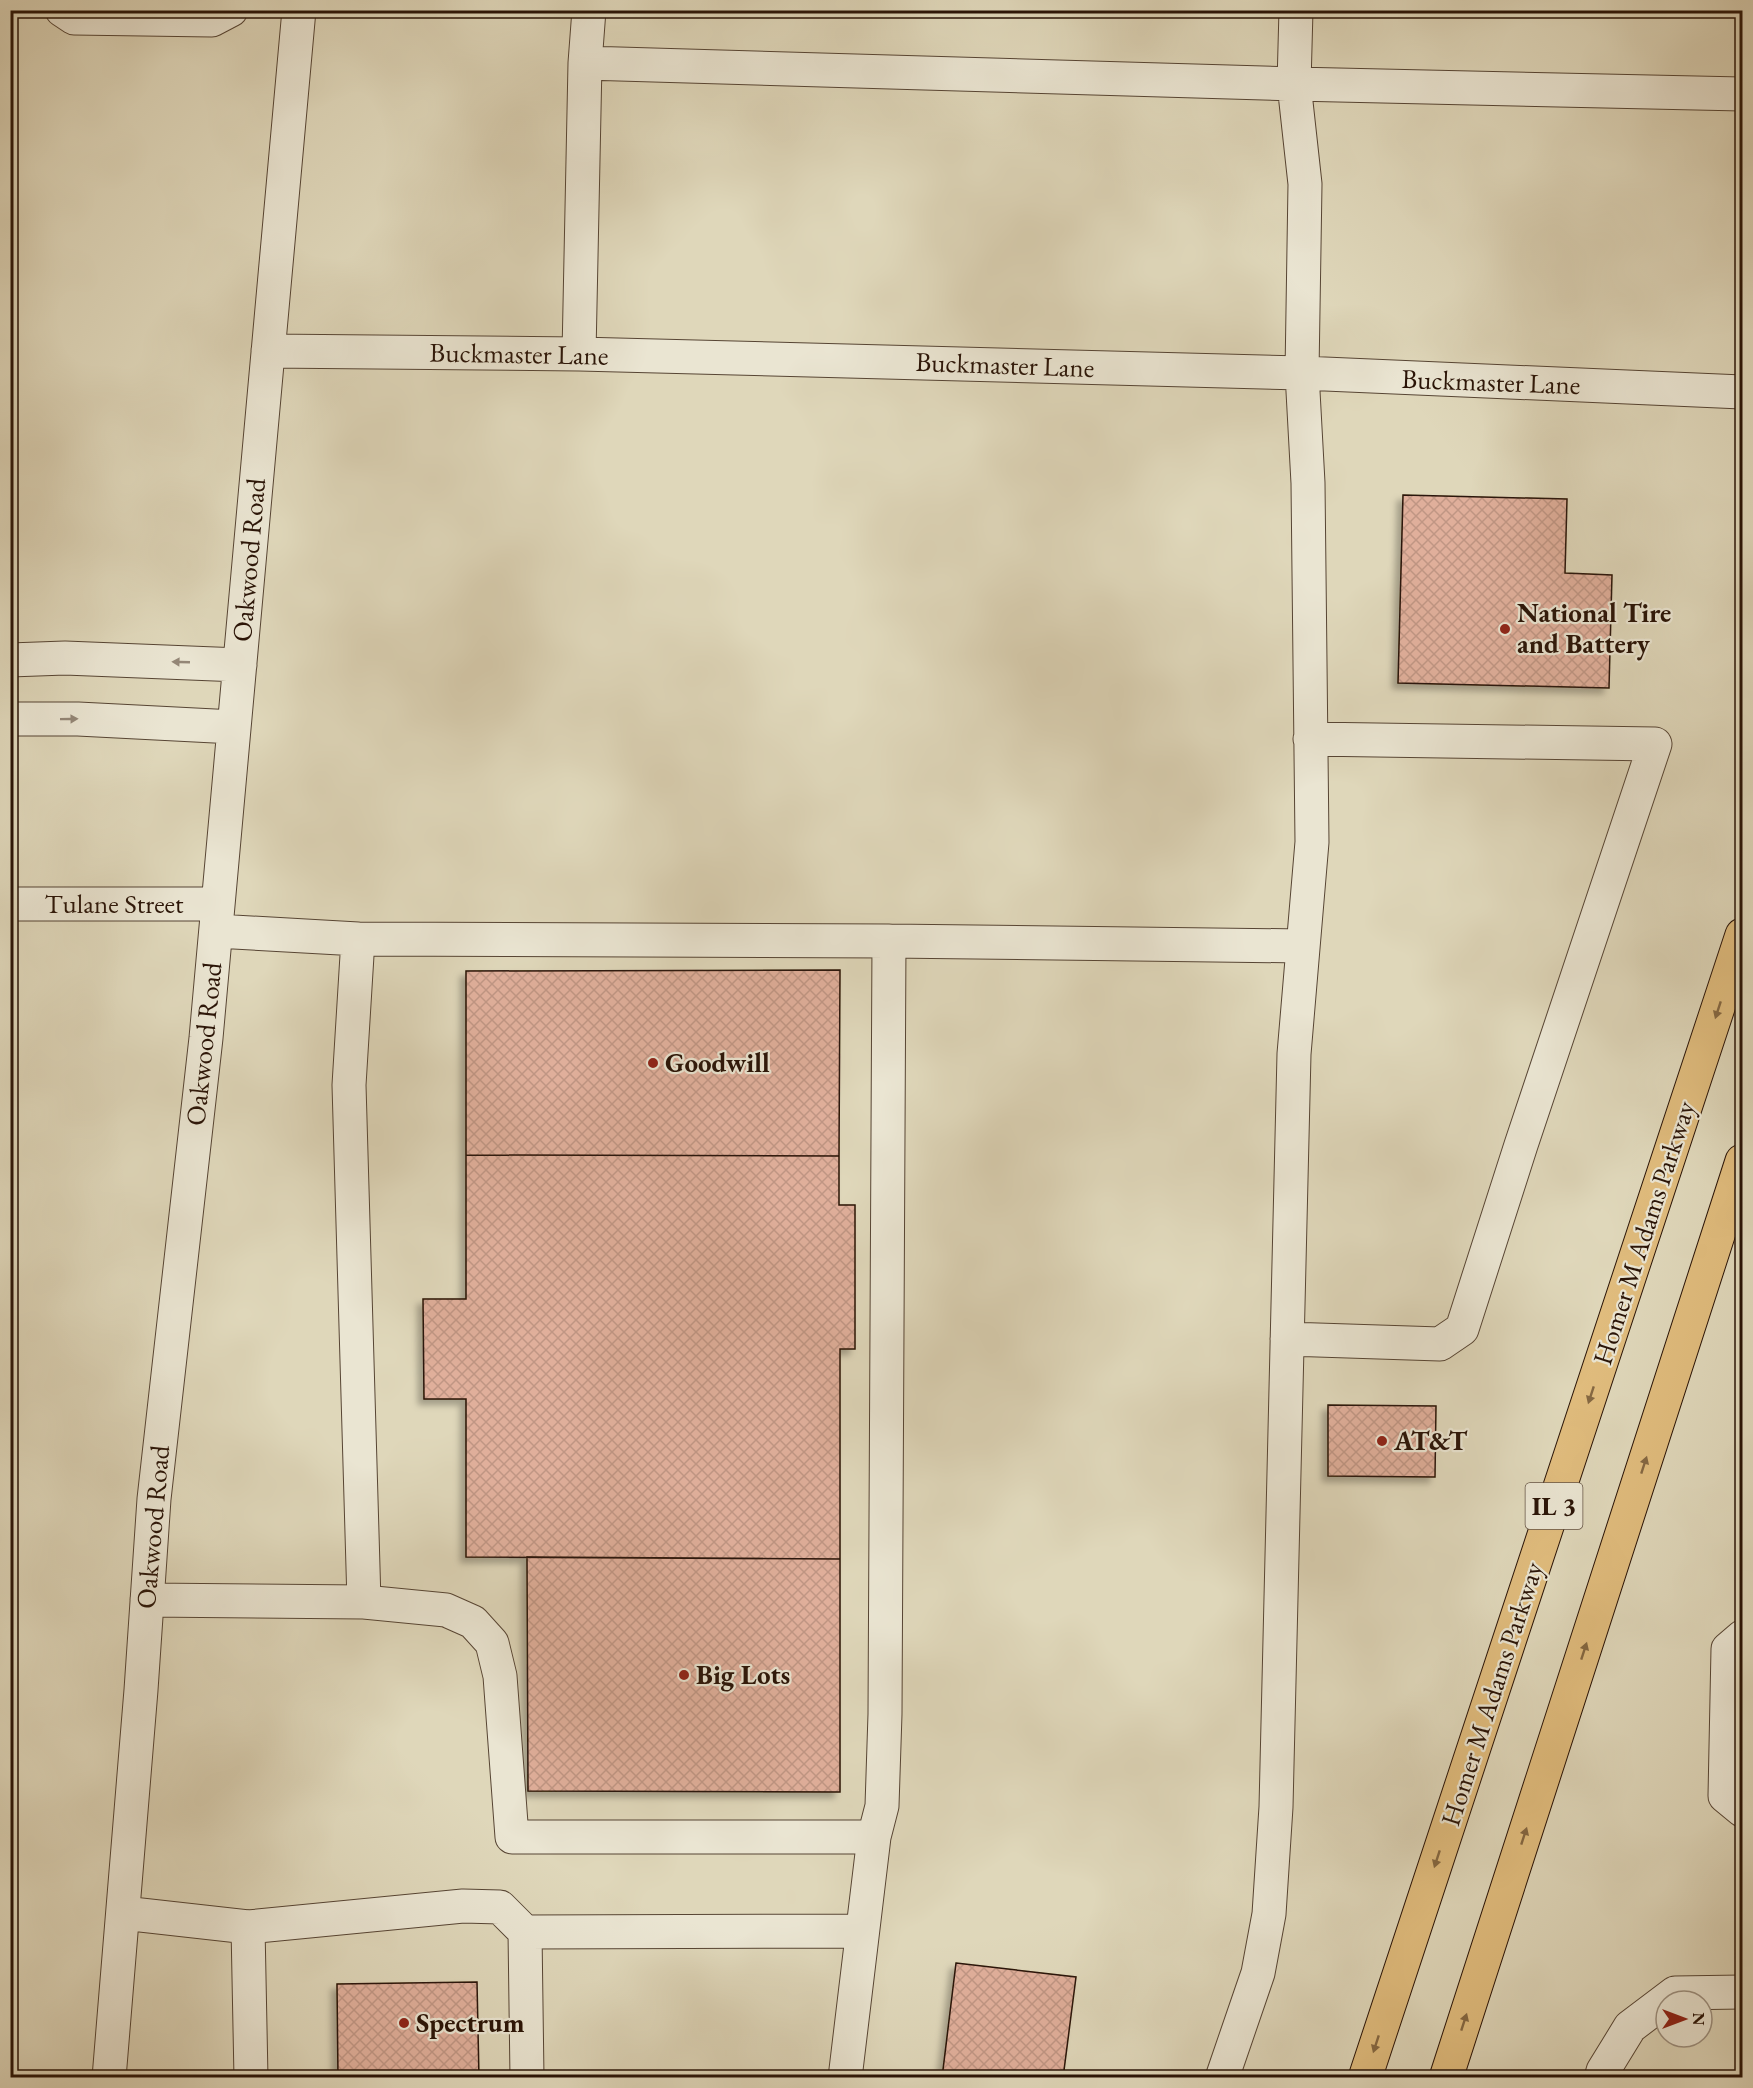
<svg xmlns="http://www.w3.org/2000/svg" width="1753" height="2088" viewBox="0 0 1753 2088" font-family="'EB Garamond',serif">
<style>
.building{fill:url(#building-cross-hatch);stroke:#2a1407;stroke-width:1.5;filter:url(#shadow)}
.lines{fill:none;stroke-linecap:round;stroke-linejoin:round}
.minor-casing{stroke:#574534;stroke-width:35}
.major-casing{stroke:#2a1407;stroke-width:35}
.minor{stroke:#eae5d2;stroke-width:33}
.major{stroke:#e0bc7d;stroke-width:33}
.oneway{fill:#948777}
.oneway2{fill:#856842}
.poi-dot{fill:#8f2418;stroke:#eae5d2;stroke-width:2}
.labels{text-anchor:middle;stroke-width:4.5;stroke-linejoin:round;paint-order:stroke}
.shield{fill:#eae5d2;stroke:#645344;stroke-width:1.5}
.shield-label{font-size:26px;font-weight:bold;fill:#2a1407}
.street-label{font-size:27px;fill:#2a1407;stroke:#eae5d2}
.poi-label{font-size:27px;font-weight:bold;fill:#2a1407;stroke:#eae5d2;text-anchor:start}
</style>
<defs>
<pattern id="building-cross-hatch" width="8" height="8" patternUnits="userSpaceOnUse" patternTransform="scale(1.5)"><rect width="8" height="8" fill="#e0af9b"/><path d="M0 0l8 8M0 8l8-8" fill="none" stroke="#c09684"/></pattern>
<filter id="shadow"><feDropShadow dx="-5.5" dy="5.5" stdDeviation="3" flood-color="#0004"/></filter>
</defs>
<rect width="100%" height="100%" fill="#dfd7ba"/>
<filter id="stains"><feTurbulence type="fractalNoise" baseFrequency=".00333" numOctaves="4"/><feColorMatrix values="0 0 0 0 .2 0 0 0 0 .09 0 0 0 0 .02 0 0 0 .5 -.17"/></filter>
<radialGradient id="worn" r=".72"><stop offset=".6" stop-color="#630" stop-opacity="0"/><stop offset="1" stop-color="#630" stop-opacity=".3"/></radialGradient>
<path class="building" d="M1403,495L1567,499L1565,573L1612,575L1609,688L1398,683Z
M840,970L839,1156L466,1155V971Z
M466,1155L839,1156V1205H855V1349H840V1559L466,1557V1399H424L423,1299H466Z
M1328,1405L1436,1406L1435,1477L1328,1476Z
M527,1557L840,1559V1792L528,1791Z
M956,1963L1076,1977L1063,2078H942Z
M477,1982L479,2078H338L337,1984Z"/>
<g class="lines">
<defs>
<path id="minor" d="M62,10L74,18L212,20L231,10
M585,63L1294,84L1742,94
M268,351L579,354L1302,373L1742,392
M579,354L585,63L589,10
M10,660L65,658L240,665
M10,719H78L234,727
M10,904H218
M216,931L358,939
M1287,1339L1440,1344L1462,1329L1521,1145L1655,744L1310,739
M147,1600L364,1602L349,1085L358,939L889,941L1302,946
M364,1602L446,1610L473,1622L492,1643L500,1676L512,1837H874
M1742,1637L1728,1649L1725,1796L1742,1810
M123,1913L248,1927L463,1906L500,1907L525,1932L527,2078
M248,1927L251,2078
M525,1932L862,1931
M109,2078L141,1690L154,1499L206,1038L299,10
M845,2078L874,1837L882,1806L885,1714L889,941
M1222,2078L1258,1973L1269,1914L1276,1807L1294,1054L1312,842L1308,483L1302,373L1305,184L1294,84L1296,10
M1601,2078L1603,2071L1630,2027L1675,1993L1742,1992"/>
<path id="major" d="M1365,2078L1742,935
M1446,2078L1742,1161"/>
</defs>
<use href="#minor" class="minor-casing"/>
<use href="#major" class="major-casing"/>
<use href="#minor" class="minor"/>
<use href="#major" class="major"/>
</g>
<defs><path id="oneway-solid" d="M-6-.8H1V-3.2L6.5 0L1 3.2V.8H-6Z" transform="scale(1.5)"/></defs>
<g class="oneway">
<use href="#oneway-solid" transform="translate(181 662) rotate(-178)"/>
<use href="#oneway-solid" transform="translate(69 719) rotate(-1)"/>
</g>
<g class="oneway2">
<use href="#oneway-solid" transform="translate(1718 1010) rotate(108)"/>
<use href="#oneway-solid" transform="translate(1591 1395) rotate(108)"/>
<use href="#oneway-solid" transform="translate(1644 1465) rotate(-72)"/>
<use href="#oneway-solid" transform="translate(1584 1651) rotate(-72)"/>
<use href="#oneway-solid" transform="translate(1524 1836) rotate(-72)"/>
<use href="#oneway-solid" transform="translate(1437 1859) rotate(108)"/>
<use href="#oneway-solid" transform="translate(1464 2022) rotate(-72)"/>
<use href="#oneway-solid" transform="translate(1376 2044) rotate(108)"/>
</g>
<g class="poi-dot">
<circle cx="1505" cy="629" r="6"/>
<circle cx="653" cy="1063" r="6"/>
<circle cx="1382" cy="1441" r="6"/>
<circle cx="684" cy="1675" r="6"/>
<circle cx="404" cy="2023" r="6"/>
</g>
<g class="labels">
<rect class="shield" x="1525.5" y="1483" width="57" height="46" rx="4.5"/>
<g class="shield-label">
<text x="1554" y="1515">IL 3</text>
</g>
<g class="street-label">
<text transform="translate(519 354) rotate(1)" y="9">Buckmaster Lane</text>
<text transform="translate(1005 365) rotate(2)" y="9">Buckmaster Lane</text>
<text transform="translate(1491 382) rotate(2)" y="9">Buckmaster Lane</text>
<text transform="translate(249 560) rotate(-85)" y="9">Oakwood Road</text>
<text x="114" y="913">Tulane Street</text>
<text transform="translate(204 1044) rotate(-84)" y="9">Oakwood Road</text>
<text transform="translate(1644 1233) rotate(-72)" y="9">Homer M Adams Parkway</text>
<text transform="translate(153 1527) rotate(-85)" y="9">Oakwood Road</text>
<text transform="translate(1492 1694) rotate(-72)" y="9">Homer M Adams Parkway</text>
</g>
<g class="poi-label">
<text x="1517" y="622">National Tire<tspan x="1517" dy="31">and Battery</tspan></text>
<text x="665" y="1072">Goodwill</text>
<text x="1394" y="1450">AT&amp;T</text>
<text x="696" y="1684">Big Lots</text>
<text x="416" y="2032">Spectrum</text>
</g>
</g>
<rect width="1753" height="2088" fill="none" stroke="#dfd7ba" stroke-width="36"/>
<rect x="12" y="12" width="1729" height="2064" fill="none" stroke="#2a1407" stroke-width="3"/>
<rect x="18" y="18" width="1717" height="2052" fill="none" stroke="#2a1407" stroke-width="1.5"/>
<g transform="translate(1684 2019) rotate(90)"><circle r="28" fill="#eae5d2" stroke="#9d9181" stroke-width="1.5"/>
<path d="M0-4.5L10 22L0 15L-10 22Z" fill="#8f2418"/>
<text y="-9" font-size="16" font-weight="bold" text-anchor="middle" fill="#2a1407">N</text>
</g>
<rect width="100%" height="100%" filter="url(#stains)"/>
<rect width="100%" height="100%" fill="url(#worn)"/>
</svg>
